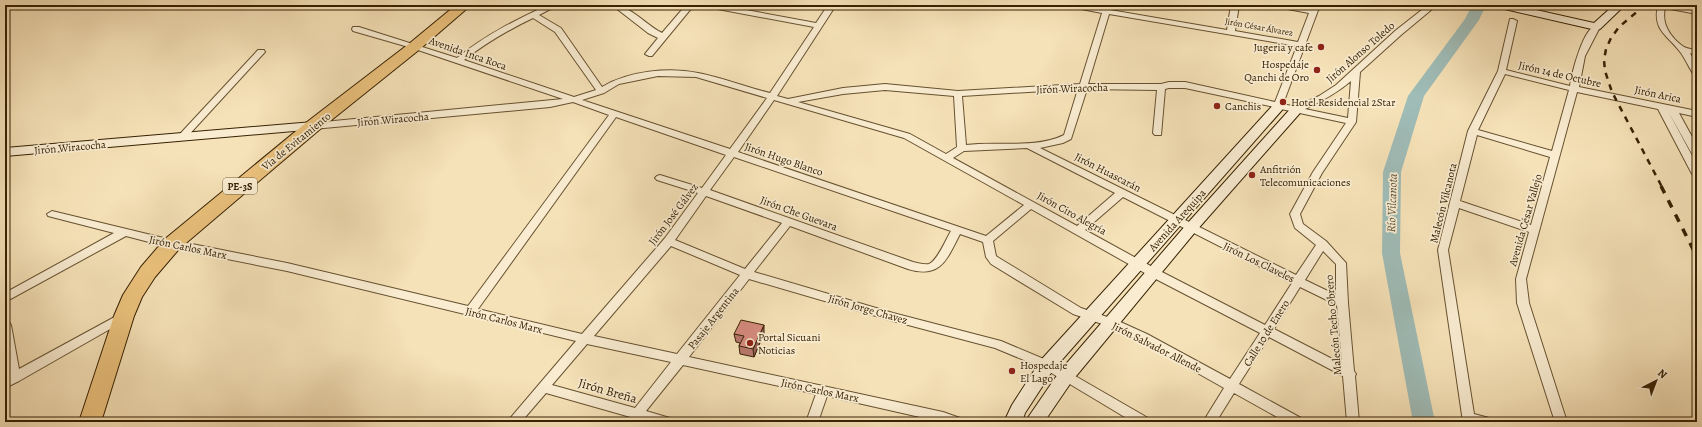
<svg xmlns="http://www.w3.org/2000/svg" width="1702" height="427" viewBox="0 0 1702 427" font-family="Alegreya,serif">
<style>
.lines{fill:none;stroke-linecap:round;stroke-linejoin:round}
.river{fill:#9fbcb7;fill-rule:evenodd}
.street-casing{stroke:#665130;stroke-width:2}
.secondary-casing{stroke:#362103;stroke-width:2}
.highway-casing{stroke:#362103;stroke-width:2}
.street{fill:#f9ecd1;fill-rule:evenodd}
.secondary{fill:#f9ecd1;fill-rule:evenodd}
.highway{fill:#ebc17c;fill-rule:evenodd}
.rail-far1{stroke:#362103;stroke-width:2.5;stroke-dasharray:6 6;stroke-linecap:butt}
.rail{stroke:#362103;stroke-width:3.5;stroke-dasharray:8 8;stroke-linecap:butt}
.wall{fill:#b8786d;stroke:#362103}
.shaded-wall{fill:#966159;stroke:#362103}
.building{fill:#d68b7f;stroke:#362103}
.poi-dot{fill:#8f2418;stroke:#f9ecd1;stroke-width:1.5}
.labels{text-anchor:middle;stroke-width:3.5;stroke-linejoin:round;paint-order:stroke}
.far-street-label{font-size:9px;fill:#362103;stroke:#f9ecd1}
.shield{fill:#f9ecd1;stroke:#705e41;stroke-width:1}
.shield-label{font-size:10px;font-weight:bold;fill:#362103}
.poi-label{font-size:11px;fill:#362103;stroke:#f9ecd1;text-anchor:start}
.street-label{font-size:11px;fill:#362103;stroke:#f9ecd1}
.water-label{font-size:12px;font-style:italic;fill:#565039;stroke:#f9ecd1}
.near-street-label{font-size:13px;fill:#362103;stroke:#f9ecd1}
</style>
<rect width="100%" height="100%" fill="#f6e2b8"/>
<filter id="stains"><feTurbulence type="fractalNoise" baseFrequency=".005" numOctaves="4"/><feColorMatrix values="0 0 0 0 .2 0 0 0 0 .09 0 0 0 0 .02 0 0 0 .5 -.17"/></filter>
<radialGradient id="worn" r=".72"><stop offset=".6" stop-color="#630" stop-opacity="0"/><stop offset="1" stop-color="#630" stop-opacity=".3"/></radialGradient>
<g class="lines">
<path class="river" d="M1472,5H1486L1479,20L1424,96L1401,172L1400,253L1435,422H1413L1382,253L1383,172L1408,96L1465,19Z"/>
<defs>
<path id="street" d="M548,5H558L539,15L561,28L602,87C628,71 669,67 698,73C723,78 746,87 770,93L814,27L707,7L703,5H719L816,23L828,5H836L777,96L788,99L843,88L885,84L958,91L1080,84L1102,13L1071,7L1067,5H1084L1103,8L1104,5H1112L1110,10L1227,30L1231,5H1239L1235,31L1298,42L1309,13L1277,7L1273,5H1291L1311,8L1312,5H1320L1283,104L1296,107L1319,96L1336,85L1395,31L1428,5H1437L1401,35L1360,72L1356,122L1322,173L1300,214L1303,224L1326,241L1346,263L1348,303L1354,371L1356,374L1355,376L1359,422H1347L1343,376L1269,337L1239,384L1301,418L1303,422H1286L1234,393L1216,422H1203L1224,388L1139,340L1108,326L1073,314L991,264L986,257L983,242L960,234C947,259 941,279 908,269L790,226L754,272L893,313L1001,341L1051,362L1148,418L1150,422H1133L1043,368L995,348L893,321L749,279L689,357L943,412L960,418L962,422H942L827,396L818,422H806L816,394L683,365L646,411L670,418L672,422H648L546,393L521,422H507L576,341L287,271L172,248L126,236L5,302V293L114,233L48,216L47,214L52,211L172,240L287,263L468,306L609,115L573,102L550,107L313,129L309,126L313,123L563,99L412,48L353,31L352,29L353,27H359L457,58C487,34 514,21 548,5ZM1109,14L1297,46L1275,102L1185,82H1169L1161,84H1088ZM533,18L555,32L596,90L574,97L464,60C486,43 508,30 533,18ZM658,76L696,77L767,98L730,149L582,100L604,93L619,84ZM1351,81L1348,118L1305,109C1322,101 1337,93 1351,81ZM1169,88H1185L1274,107L1278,110L1281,109L1346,123L1313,172L1290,214L1295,228L1316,245L1296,275L1040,148L1063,143L1071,139L1087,89L1157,90L1153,133L1155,135H1161L1165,89ZM1078,89L1064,135C1036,149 997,141 966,145L962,96ZM885,90L954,96L957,147L946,154L910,134L798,102L843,94ZM774,100L904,138L1024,205L986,236L738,152ZM616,117L726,155L702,188L660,175L657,176L655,178L657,180L698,193L665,238L582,334L478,309ZM1027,148L1115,193L1077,226L953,158L964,151ZM734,157L951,231C946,239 938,260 929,264C925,265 918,263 913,262L710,190ZM706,196L782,223L745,269L675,240ZM1123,197L1292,283L1265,325L1158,270L1085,230ZM1031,209L1150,276L1260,333L1230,379L1147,334L1116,320L1081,308L999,258L996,256L993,241ZM671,246L740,275L677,354L594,336ZM1323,251L1336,264V295L1305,280ZM1300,287L1337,305L1342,364L1274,329ZM587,344L671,362L635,408L552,385Z
M612,5C630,5 646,25 662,33L686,5H694L652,56H649L645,54L658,38L648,33Z
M1658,5H1673L1697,10V14L1665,8C1661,24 1671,38 1684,47C1688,49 1693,49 1697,51V55L1690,53L1697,66V76L1694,75C1689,68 1686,60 1681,53C1668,35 1652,31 1658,5Z
M1510,19H1513L1517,21L1506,70L1570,86C1572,72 1583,29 1596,25L1600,27L1585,56L1579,87L1697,111V117L1679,113L1697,146V157L1692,154L1668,111L1697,165V177L1692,174L1658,109L1577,92L1526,279L1529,303L1567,422H1555L1517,303L1516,279L1529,232L1459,208L1448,250L1474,414L1489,418L1491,422H1463L1438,250L1468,131L1498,71ZM1505,74L1569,90L1552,151L1478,130ZM1477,135L1550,157L1531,225L1460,201Z
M258,50H264L265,52L185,139H179L177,137L179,135Z
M122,313L126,314L128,317L126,320L19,381L5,388V377L9,375L5,356V321L9,322L11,325L19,369Z"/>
<path id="secondary" d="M1495,5H1514L1594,23L1614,5H1625L1600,29L1596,30L1496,7Z
M1278,103L1282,104L1284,107L1282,110L1053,370L1025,413L1022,422H1004L1012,405L1041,360L1274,104Z
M1296,106L1300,107L1302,110L1300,113L1196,231L1072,381L1044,422H1025L1060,371L1186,225L1292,107Z
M313,122L317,123L319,126L317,129L5,156V148Z"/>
<path id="highway" d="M456,5H471L420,49L319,130L179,249L155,277L142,297L134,316L101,422H79L114,316L123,295L141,267L165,239L307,122L410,43Z"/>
</defs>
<use href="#street" class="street-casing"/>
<use href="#secondary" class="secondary-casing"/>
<use href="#highway" class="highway-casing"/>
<use href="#street" class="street"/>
<use href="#secondary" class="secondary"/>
<use href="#highway" class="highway"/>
<path class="rail-far1" d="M1645,5L1619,27L1611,38L1606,49L1604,60L1605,71L1612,92L1662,187"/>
<path class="rail" d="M1661,186L1697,257"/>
</g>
<path class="wall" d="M764,333L754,357L740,354L739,346L740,343L736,342L734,334Z"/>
<path class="shaded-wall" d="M764,325V333L754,357L753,349Z"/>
<path class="building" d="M741,320L764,325L753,349L739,346L744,336L734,334Z"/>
<g class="poi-dot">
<circle cx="1321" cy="47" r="4"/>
<circle cx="1317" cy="70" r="4"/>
<circle cx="1283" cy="102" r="4"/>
<circle cx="1217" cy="106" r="4"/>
<circle cx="1252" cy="175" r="4"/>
<circle cx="750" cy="343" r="4"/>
<circle cx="1012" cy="371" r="4"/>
</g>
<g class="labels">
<g class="far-street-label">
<text transform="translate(1259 27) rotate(10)" y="3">Jirón César Álvarez</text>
</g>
<rect class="shield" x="223" y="178" width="34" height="16" rx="3"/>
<g class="shield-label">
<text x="240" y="190">PE-3S</text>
</g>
<g class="poi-label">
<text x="1313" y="51" text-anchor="end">Jugeria y cafe</text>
<text x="1309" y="68" text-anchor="end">Hospedaje<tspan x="1309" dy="13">Qanchi de Oro</tspan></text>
<text x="1291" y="106">Hotel Residencial 2Star</text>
<text x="1225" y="110">Canchis</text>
<text x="1260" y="173">Anfitrión<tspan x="1260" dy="13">Telecomunicaciones</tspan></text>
<text x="758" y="341">Portal Sicuani<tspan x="758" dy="13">Noticias</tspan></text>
<text x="1020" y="369">Hospedaje<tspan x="1020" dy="13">El Lago</tspan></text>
</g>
<g class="street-label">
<text transform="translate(1360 52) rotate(-41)" y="4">Jirón Alonso Toledo</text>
<text transform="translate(468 53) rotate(19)" y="4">Avenida Inca Roca</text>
<text transform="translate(1560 74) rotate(13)" y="4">Jirón 14 de Octubre</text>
<text transform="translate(1072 88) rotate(-2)" y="4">Jirón Wiracocha</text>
<text transform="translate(1658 94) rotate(12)" y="4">Jirón Arica</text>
<text transform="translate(393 119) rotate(-5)" y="4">Jirón Wiracocha</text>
<text transform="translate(296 141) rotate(-39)" y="4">Vía de Evitamiento</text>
<text transform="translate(70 147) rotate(-5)" y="4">Jirón Wiracocha</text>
<text transform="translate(784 159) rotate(19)" y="4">Jirón Hugo Blanco</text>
<text transform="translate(1108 172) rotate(27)" y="4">Jirón Huascarán</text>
<text transform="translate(1443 203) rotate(-76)" y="4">Malecón Vilcanota</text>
<text transform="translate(799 213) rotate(20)" y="4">Jirón Che Guevara</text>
<text transform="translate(1072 213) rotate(29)" y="4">Jirón Ciro Alegría</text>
<text transform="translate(673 214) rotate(-53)" y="4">Jirón José Gálvez</text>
<text transform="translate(1177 220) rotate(-48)" y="4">Avenida Arequipa</text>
<text transform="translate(1525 220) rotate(-74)" y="4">Avenida César Vallejo</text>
<text transform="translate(188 247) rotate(12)" y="4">Jirón Carlos Marx</text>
<text transform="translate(1259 262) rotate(26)" y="4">Jirón Los Claveles</text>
<text transform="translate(868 309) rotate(16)" y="4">Jirón Jorge Chavez</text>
<text transform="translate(713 318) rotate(-52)" y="4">Pasaje Argentina</text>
<text transform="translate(504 320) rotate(14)" y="4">Jirón Carlos Marx</text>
<text transform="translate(1333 325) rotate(-95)" y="4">Malecón Techo Obrero</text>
<text transform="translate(1266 333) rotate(-58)" y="4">Calle 10 de Enero</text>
<text transform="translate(1157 347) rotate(27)" y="4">Jirón Salvador Allende</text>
<text transform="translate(820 390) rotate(12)" y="4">Jirón Carlos Marx</text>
</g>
<g class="water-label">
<text transform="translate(1392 203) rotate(-88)" y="4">Río Vilcanota</text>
</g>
<g class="near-street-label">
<text transform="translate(608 390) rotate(16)" y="5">Jirón Breña</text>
</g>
</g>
<rect width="1702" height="427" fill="none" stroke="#f6e2b8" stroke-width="20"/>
<rect x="6" y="6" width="1690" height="415" fill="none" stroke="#362103" stroke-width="2"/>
<rect x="10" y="10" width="1682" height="407" fill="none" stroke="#362103"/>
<g transform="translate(1656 381) rotate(42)" stroke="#f9ecd1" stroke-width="3" paint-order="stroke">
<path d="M0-3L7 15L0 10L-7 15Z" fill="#362103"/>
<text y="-6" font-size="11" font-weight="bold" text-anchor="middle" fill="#362103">N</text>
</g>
<rect width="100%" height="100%" filter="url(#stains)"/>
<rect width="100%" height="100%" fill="url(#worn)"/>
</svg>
